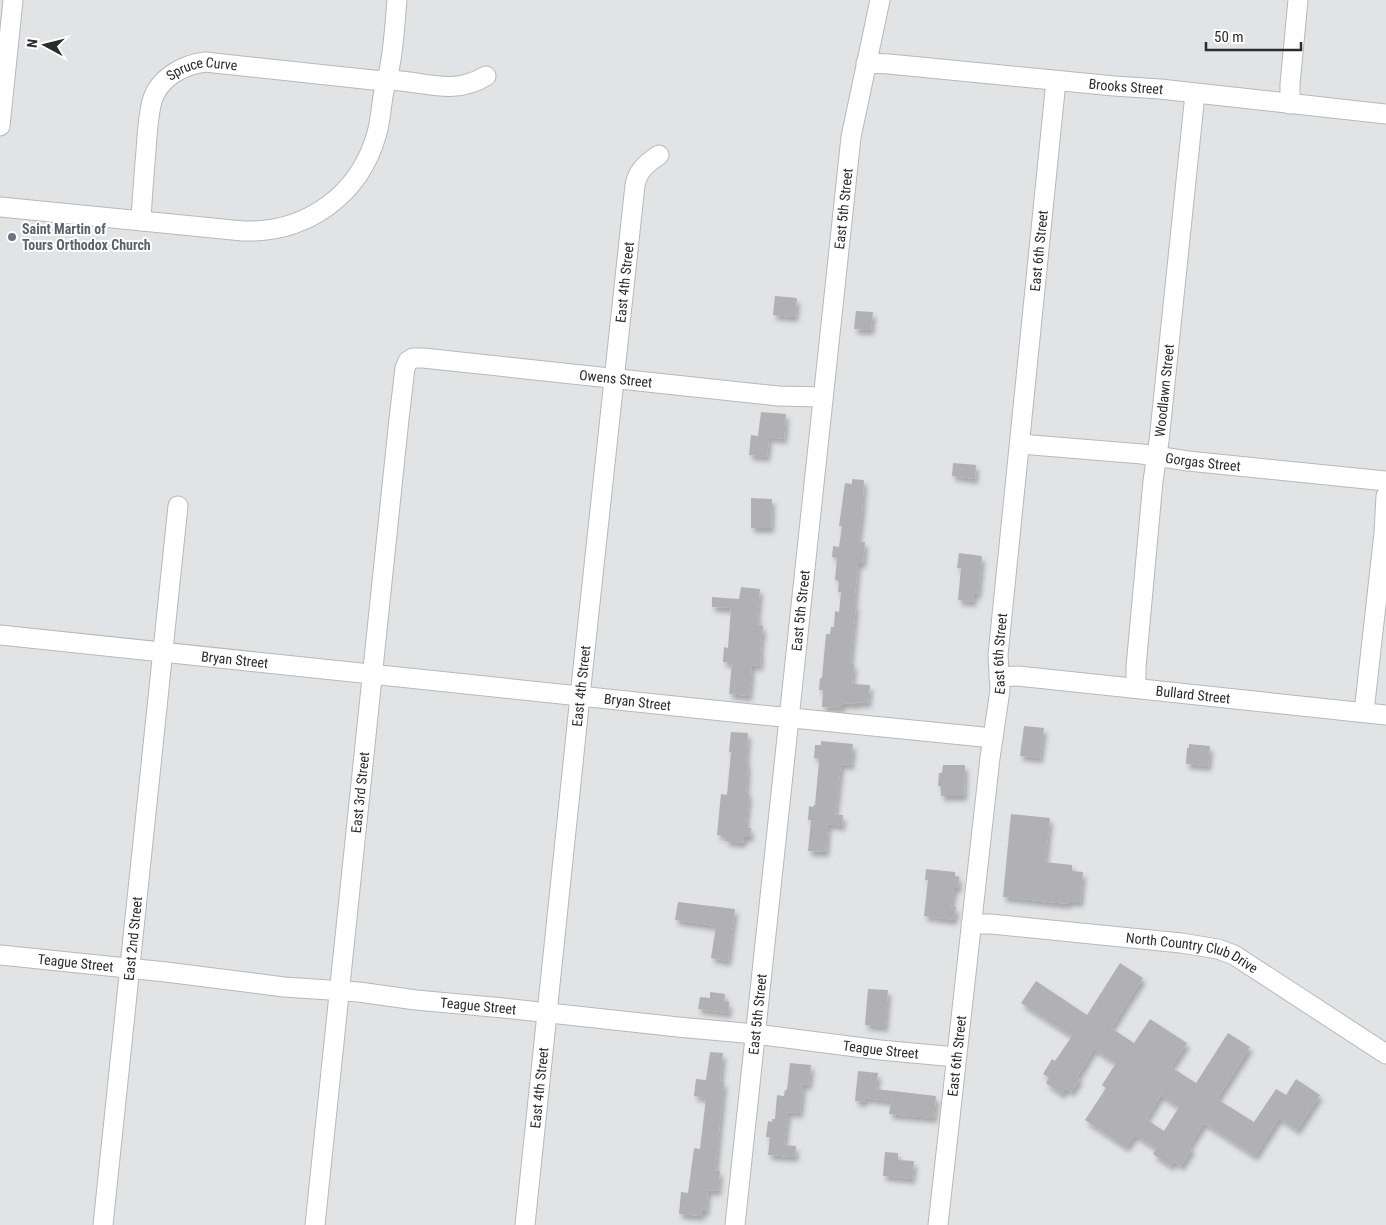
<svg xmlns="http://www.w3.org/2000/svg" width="1386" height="1225" viewBox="0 0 1386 1225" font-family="'Roboto Condensed',sans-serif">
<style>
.building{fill:#b1b1b3;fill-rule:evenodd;filter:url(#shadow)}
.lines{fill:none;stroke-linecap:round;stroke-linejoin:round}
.minor-casing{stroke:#b7b8b9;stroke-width:21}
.minor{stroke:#fff;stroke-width:19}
.worship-dot{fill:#6b7280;stroke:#fff;stroke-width:2}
.labels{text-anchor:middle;stroke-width:4;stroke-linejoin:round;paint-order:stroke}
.street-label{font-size:14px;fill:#2b2c2c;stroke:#fff}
.worship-label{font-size:14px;font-weight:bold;fill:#5b616d;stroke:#fff;text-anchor:start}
</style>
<defs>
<filter id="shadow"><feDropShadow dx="3" dy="5" stdDeviation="2.5" flood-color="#0004"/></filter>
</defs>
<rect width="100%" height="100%" fill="#e1e3e4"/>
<path class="building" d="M775,296L797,298L795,317L773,315Z
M856,311L873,312L871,330L854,329Z
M761,412L786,414L784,439L769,437L767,457L749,455L751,435L758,436Z
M953,463L976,465L975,479L952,476Z
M852,479L864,480L862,512L858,541L865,542L863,563H858L854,605H856L850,664H854L852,684L870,685L868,703L858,702V704L844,703V705H841V708L822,707L823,690H819L820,678H822L826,634H830L831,627H834L835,611L839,612L841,592H838L839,581L835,580L837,558L832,557L833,546L839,547L842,526H839L845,483L852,484Z
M751,498L772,499L771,528H751Z
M959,553L982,556L978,594H974L973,602L958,600L961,568H957Z
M741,587L760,589L757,618H759L758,626H763L760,651L761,652L760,666L752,665L749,696L729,694L732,663L723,662L724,647L728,648L731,608L712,607V597L739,599Z
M1024,726L1044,728L1040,758L1020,756Z
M731,732L748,733L746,763L748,764L746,792L749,793L746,822V827L751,828L750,837H744L743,843L725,841L726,835H717L721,794L727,795L731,752H729Z
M821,741L853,744L851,765L841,764L835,815H843L842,826L828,824L826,852L808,851L811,820H808L809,806L813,807L814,805H815L819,762V759L814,758L815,745H821Z
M1189,744L1210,746L1208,766L1186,764L1187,748H1189Z
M943,765H965L964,796H941V786H938L939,773H942Z
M1011,814L1050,818L1045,862L1072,865V871L1083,872L1080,902L1069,901L1068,904L1003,897Z
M926,869L955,872V876L959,877L958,888H954L951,907H956L954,920L924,916L928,880H925Z
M678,902L735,909L728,961L711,958L716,926L675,920Z
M1120,963L1143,978L1111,1028L1134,1043L1150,1019L1187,1043L1171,1067L1196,1083L1228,1033L1250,1047L1217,1099L1254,1122L1276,1089L1286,1095L1296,1079L1320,1095L1297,1130L1279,1118L1255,1156L1204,1123L1189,1146L1192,1149L1181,1166L1174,1161L1171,1166L1153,1154L1156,1148L1135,1135L1126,1147L1085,1120L1106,1088L1102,1085L1116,1063L1094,1049L1077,1077L1080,1079L1071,1092L1066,1088L1062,1094L1046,1083L1049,1078L1043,1074L1052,1059L1055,1061L1072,1036L1021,1003L1036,981L1087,1015ZM1161,1095L1179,1107L1164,1131L1146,1119Z
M868,989L888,990L885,1027L865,1025Z
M710,992L725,994L724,1002H729L728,1013L698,1009L700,997L710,998Z
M710,1052L723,1053L720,1082H724L715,1171H720L718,1191L708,1190L706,1211H702L701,1216L679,1214L681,1192L688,1193L694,1148L700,1149L706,1098L694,1096L696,1079L706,1080Z
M790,1063L811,1065L809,1085L803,1084L800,1113L788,1112L784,1145L796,1146L795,1157L768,1155L770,1137H766L768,1121L772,1122V1119H775L777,1095L784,1096L785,1090H787Z
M858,1071L878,1073L876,1089L936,1096L934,1118L889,1114L891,1101L865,1098L864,1102L855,1101Z
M885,1152L898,1153V1160L914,1161L912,1179L883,1176Z"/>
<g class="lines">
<defs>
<g id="minor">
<path id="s1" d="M866,63L889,64L1114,86L1160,89L1386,114"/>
<path d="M1290,104V84L1298,0"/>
<path d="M0,126L13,0"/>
<path d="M0,207L243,231C307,233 360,195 377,133C381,119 381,105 384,91C386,82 389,74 390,65C394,44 395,22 397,0"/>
<path id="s2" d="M141,221C142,198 144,175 146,151C147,135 148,117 152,101C159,78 182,65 205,62L373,80C382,80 391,80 401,81C432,84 456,94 486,76"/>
<path id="s3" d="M1020,444L1142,454L1188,461L1386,481"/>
<path id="s4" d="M0,635L732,712L993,738"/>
<path id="s5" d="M999,677L1018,676L1386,715"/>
<path id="s6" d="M1136,688V667L1153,481L1159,441L1195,94"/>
<path d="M1364,712L1384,533L1386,496"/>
<path id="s7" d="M971,924H991L1181,943L1218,949L1234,955L1386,1054"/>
<path id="s8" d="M0,955L166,972L284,987L359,992L416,1000L503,1008L678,1027L755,1034L880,1050L956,1057"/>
<path id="s9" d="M103,1225L178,506"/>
<path id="s10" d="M315,1225L399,419L405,368L408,361L413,358H423L778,396L823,397"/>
<path id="s11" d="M525,1225L580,696L635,185C638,170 647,163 659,155"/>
<path id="s12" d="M735,1225L851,137L880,0"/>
<path id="s13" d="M938,1225L990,758L1000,690L998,655L1056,81"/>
</g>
</defs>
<use href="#minor" class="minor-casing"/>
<use href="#minor" class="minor"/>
</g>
<circle class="worship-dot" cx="12" cy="237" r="5"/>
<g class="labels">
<g class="street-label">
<text dy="5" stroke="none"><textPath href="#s2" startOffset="186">Spruce Curve</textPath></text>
<text dy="5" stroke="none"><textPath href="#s1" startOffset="261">Brooks Street</textPath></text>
<text dy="5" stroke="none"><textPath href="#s12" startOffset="1022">East 5th Street</textPath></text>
<text dy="5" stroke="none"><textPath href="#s13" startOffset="980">East 6th Street</textPath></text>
<text dy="5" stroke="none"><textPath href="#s11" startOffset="948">East 4th Street</textPath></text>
<text dy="5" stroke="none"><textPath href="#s10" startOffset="1079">Owens Street</textPath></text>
<text dy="5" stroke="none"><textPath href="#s6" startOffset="299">Woodlawn Street</textPath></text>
<text dy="5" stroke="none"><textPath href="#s3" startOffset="184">Gorgas Street</textPath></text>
<text dy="5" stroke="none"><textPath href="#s12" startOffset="618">East 5th Street</textPath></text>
<text dy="5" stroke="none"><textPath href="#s13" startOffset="575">East 6th Street</textPath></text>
<text dy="5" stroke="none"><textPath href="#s4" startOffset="236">Bryan Street</textPath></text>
<text dy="5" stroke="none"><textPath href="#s11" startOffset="542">East 4th Street</textPath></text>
<text dy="5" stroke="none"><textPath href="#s5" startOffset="195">Bullard Street</textPath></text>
<text dy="5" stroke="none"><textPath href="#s4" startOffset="641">Bryan Street</textPath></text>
<text dy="5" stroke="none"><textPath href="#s10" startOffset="435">East 3rd Street</textPath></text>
<text dy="5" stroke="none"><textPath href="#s9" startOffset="288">East 2nd Street</textPath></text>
<text dy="5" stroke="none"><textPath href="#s7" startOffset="224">North Country Club Drive</textPath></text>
<text dy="5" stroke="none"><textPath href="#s8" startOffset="76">Teague Street</textPath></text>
<text dy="5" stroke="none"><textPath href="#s8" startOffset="481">Teague Street</textPath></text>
<text dy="5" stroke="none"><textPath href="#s12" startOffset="212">East 5th Street</textPath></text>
<text dy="5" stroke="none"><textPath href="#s8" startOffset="886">Teague Street</textPath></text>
<text dy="5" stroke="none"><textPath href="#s13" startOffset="170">East 6th Street</textPath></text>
<text dy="5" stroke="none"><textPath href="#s11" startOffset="138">East 4th Street</textPath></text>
</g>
<g class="worship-label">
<text x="22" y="234">Saint Martin of<tspan x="22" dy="16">Tours Orthodox Church</tspan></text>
</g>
</g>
<g transform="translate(45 45) rotate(277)" stroke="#ffffff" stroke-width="4" paint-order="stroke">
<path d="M0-4L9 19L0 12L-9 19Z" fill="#2b2c2c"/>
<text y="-8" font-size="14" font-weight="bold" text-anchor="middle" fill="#2b2c2c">N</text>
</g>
<path d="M1206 42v8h95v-8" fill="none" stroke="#2b2c2c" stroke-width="2.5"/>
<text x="1214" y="42" font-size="15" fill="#2b2c2c" stroke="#ffffff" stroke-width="4" paint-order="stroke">50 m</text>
</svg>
